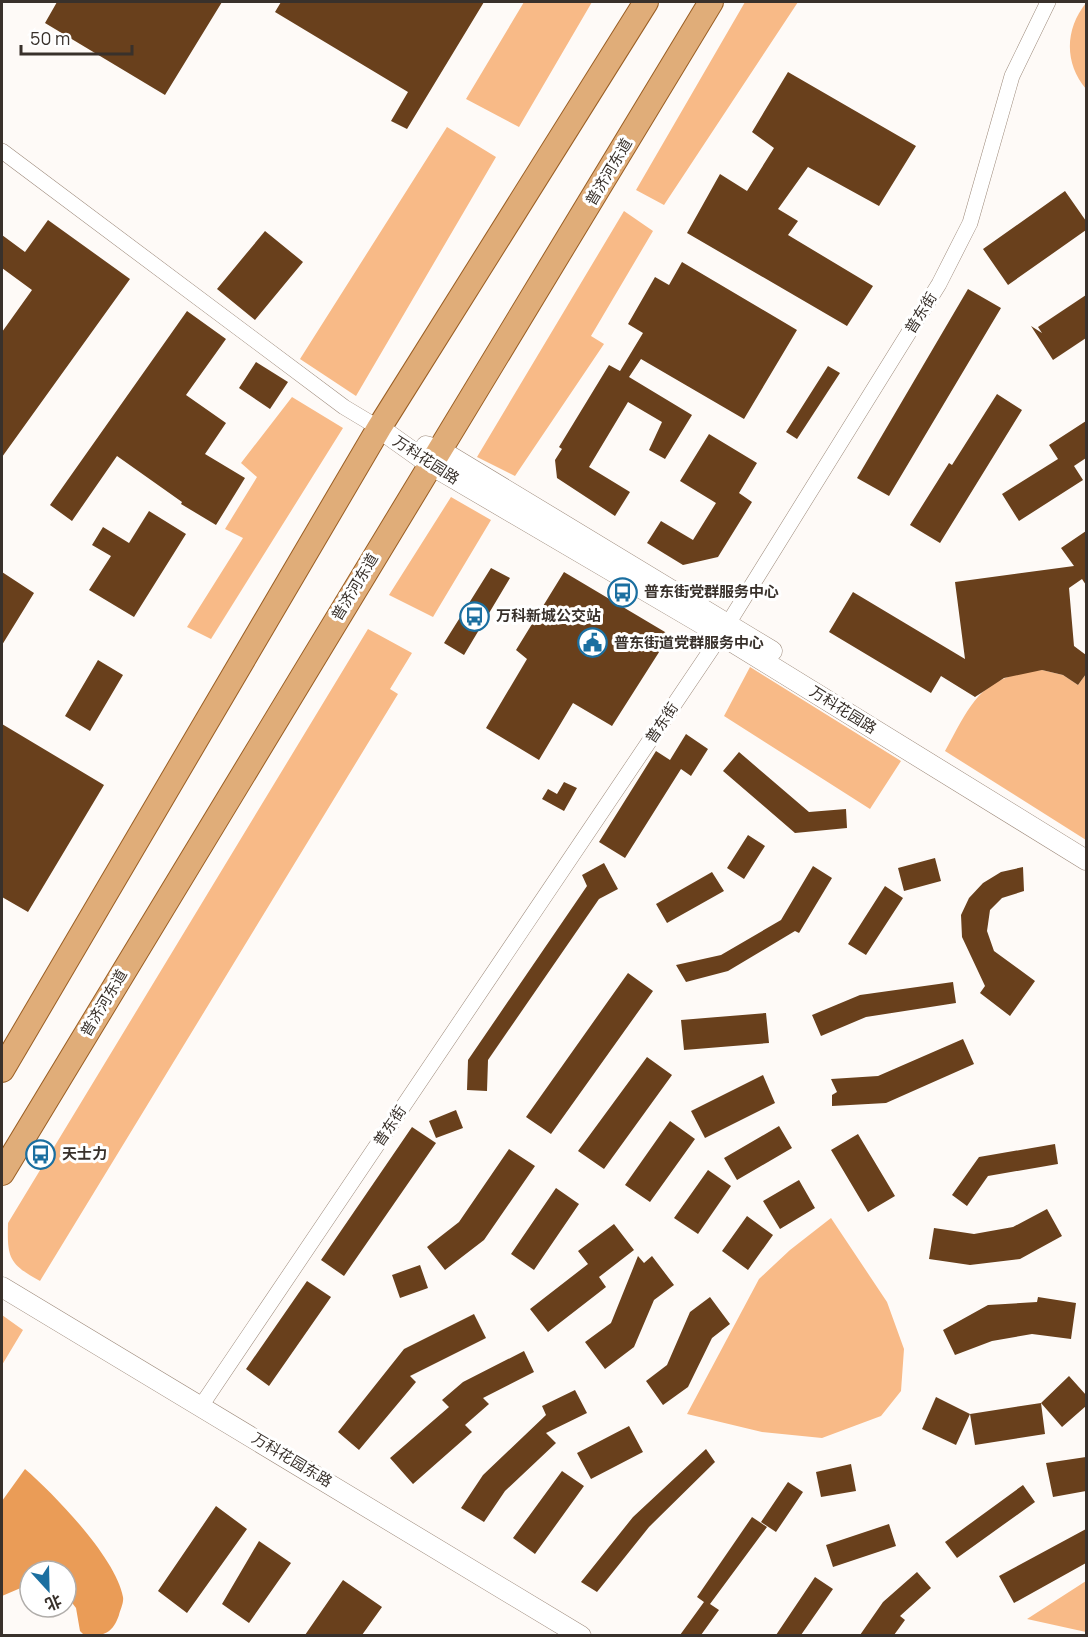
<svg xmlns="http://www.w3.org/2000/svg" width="1088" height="1637" viewBox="0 0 1088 1637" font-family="Manrope,'Noto Sans SC',sans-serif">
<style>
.green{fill:#f8ba87}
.water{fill:#ea9c57}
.building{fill:#69401c}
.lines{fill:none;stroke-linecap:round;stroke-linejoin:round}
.minor-casing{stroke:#9d8a7b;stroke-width:16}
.tertiary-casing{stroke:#9d8a7b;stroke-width:21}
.primary-casing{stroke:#995e24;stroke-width:26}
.minor{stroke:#fff;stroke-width:15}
.tertiary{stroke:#fff;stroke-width:20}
.primary{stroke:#e0ad79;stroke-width:24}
.labels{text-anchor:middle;stroke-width:6;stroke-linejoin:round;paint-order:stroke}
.street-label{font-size:15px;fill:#39312b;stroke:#fff}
.poi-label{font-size:15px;font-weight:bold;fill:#39312b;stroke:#fff;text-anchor:start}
</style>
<rect width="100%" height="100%" fill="#fefaf7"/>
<path class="green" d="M524,2H592L519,127L466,99Z
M745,2H798L664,205L636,190Z
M1086,3V89C1064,63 1065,29 1086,3Z
M447,127L496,157L356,396L300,359Z
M624,211L653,231L591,336L604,344L515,476L477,457Z
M292,397L343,428L211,639L187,627L243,538L225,529L257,477L241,463Z
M451,497L491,520L433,617L389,595Z
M368,629L412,653L390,689L398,694L40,1281C9,1264 7,1258 8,1223Z
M750,667L901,761L870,809L724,716Z
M1042,670L1063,675L1078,685L1086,674V840L945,751C972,702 980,676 1042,670Z
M831,1218L887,1302L904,1349L901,1391L881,1416L822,1438L762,1432L687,1414L759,1279L790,1250Z
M2,1315L23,1330L2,1365Z
M1086,1581V1632L1027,1619Z"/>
<path class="water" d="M25,1469C55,1495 116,1558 123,1597C124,1603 120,1610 119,1615C112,1635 103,1636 84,1635L80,1631L76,1608L66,1595V1571H30V1584L2,1596V1501Z"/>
<path class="building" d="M57,2H222L165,95L45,23Z
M281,2H484L407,129L391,121L408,92L275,12Z
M788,72L916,146L879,206L808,167L778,209L798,221L788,235L873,286L847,326L687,233L720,174L747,191L774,148L752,132Z
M1065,191L1086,221V230L1008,285L983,249Z
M48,220L130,279L2,457V332L32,290L2,268V235L25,252Z
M265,231L303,262L255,320L217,289Z
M682,262L797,330L744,419L641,359L629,377L692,415L665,459L649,450L662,422L628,402L589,467L630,492L615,516L557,478L555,460L562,449L559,447L609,365L620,371L643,333L628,324L655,277L669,285Z
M968,289L1001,308L889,496L857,478Z
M1086,295V338L1053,360L1031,326L1042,333L1038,327Z
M187,311L226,339L186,395L226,423L205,454L245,478L216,525L181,504L182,502L117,456L72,521L50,505Z
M256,362L288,382L270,409L239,388Z
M828,366L840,373L797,439L786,432Z
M997,394L1022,410L940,543L910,525L949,463L952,465Z
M1086,421V458L1074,466L1083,480L1019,521L1002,494L1058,459L1049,445Z
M709,434L757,463L739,493L752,502L718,557L683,565L647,543L661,521L693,540L716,503L680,481Z
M149,511L186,534L134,617L89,590L111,556L92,545L103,527L129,543Z
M1086,531V585L1082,579L1069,588L1074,646L1086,655V674L1078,685L1063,675L1042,670L1004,678L975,697L941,676L931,693L829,632L853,592L965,659L955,582L1074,566L1061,548Z
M491,568L510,578L464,655L444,643Z
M2,572L34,593L2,645Z
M564,572L665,632L668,638L612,726L573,703L539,760L486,728L527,659L516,650Z
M98,660L123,675L90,731L65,716Z
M2,724L104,785L28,912L2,897Z
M686,734L708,749L691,776L681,769L625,858L599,842L656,751L670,760Z
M739,752L809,812L846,809L847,828L795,833L723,771Z
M564,782L577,788L564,811L542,799L548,789L557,794Z
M748,835L765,846L744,879L727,868Z
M935,858L941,881L904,891L898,868Z
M604,863L618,889L599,899L488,1060L487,1091L467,1090L468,1060L587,886L582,875Z
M813,866L832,878L799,933L795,931L728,971L686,982L676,965L721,955L781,920Z
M1023,867L1024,891L1002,898L990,910L987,931L994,951L1035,981L1010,1016L980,993L985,986L962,937L961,915L969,898L983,883L1001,872Z
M712,872L724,891L667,923L656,904Z
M885,886L903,898L866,955L848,944Z
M628,973L653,991L551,1134L526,1117Z
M953,982L956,1003L866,1017L821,1036L812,1015L860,995Z
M766,1013L769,1043L684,1050L681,1020Z
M963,1039L974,1064L886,1103L832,1106V1095L837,1092L831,1079L878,1076Z
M647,1057L672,1075L604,1169L578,1151Z
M763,1075L775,1103L705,1138L691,1111Z
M456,1110L463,1128L436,1138L429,1121Z
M670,1121L695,1139L650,1202L625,1185Z
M779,1126L792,1148L737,1180L724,1158Z
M412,1127L436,1143L344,1276L321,1260Z
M858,1134L895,1196L868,1212L831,1150Z
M1055,1144L1058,1164L988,1176L967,1206L952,1195L979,1157Z
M509,1149L535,1166L484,1240L445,1270L427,1247L459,1222Z
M708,1170L731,1186L698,1234L674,1218Z
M799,1180L815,1208L780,1229L763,1201Z
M556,1188L579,1204L534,1270L511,1254Z
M1047,1209L1062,1236L1020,1259L970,1265L929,1259L934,1228L974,1234L1013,1227Z
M747,1216L773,1235L748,1270L722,1251Z
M614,1224L634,1250L599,1277L606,1287L548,1332L530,1309L588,1264L578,1251Z
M638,1256L644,1263L652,1256L674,1285L654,1300L634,1347L605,1369L585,1342L611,1323Z
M420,1265L428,1288L400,1298L392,1275Z
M307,1281L331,1297L269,1386L246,1369Z
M710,1297L730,1324L712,1338L688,1387L663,1405L646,1381L667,1365L690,1312Z
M1038,1297L1076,1303L1071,1339L1032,1334L992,1341L955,1355L943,1330L988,1305L1037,1302Z
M474,1314L486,1338L410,1376L416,1382L359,1450L338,1432L404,1349Z
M524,1351L534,1372L483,1398L489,1404L465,1425L472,1432L413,1484L390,1458L449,1407L442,1400L463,1382Z
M1069,1376L1086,1395V1406L1062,1427L1041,1403Z
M575,1390L587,1413L546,1433L556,1443L505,1491L484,1522L461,1508L483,1475L546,1415L542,1406Z
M936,1397L970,1414L956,1445L922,1429Z
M1041,1403L1045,1434L975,1445L970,1414Z
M629,1426L643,1452L591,1479L577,1453Z
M706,1449L715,1462L649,1527L597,1592L581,1582L633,1517Z
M1086,1457V1491L1053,1497L1046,1463Z
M851,1464L856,1491L821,1497L816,1472Z
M562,1471L584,1486L535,1554L513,1538Z
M788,1482L803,1492L776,1532L761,1522Z
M1023,1485L1035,1502L957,1558L945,1542Z
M216,1506L247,1529L187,1613L158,1591Z
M752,1517L767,1527L710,1604L719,1610L701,1635H680L704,1602L697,1597Z
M889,1524L896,1546L833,1567L826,1545Z
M1086,1529V1563L1014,1603L999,1576Z
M259,1541L291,1563L249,1623L222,1604Z
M917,1572L931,1588L900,1616L905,1620L894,1635H860L883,1602Z
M815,1577L833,1589L801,1635H776Z
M343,1580L382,1607L362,1635H305Z"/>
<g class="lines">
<defs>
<path id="minor" d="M2,151L344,407L379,428
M201,1406L721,635L939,284L970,223L1012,76L1048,2"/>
<path id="tertiary" d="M379,428L431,465L721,635L1086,860
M426,446L440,450L772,651
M2,1287L581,1636"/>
<path id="primary" d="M2,1070L379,428L646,2
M2,1173L711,2"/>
</defs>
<use href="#minor" class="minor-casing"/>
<use href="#tertiary" class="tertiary-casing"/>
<use href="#primary" class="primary-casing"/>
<use href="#minor" class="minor"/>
<use href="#tertiary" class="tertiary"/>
<use href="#primary" class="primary"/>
</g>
<defs>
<symbol id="bus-ring" viewBox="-11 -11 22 22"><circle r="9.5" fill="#fff" stroke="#1b6fa0" stroke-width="1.5"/><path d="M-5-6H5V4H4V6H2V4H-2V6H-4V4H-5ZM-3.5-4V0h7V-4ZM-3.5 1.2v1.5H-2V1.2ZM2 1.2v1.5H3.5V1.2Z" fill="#1b6fa0"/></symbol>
<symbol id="civic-ring" viewBox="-11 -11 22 22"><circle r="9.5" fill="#fff" stroke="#1b6fa0" stroke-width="1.5"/><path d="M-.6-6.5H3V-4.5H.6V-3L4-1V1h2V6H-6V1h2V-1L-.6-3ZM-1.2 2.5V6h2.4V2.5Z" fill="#1b6fa0"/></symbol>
</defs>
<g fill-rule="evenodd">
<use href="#bus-ring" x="606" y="576" width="33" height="33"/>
<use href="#bus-ring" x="458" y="600" width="33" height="33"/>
<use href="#civic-ring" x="576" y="626" width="33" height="33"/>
<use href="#bus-ring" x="24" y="1138" width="33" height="33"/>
</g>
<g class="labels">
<g class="street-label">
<text transform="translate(609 172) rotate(-59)" y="5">普济河东道</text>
<text transform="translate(921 313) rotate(-58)" y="5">普东街</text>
<text transform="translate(426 460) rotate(33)" y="5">万科花园路</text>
<text transform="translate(355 587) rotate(-59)" y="5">普济河东道</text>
<text transform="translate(843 710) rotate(32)" y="5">万科花园路</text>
<text transform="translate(662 723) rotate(-56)" y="5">普东街</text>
<text transform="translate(104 1003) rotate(-59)" y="5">普济河东道</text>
<text transform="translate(390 1126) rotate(-56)" y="5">普东街</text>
<text transform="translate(292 1460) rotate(31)" y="5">万科花园东路</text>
</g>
<g class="poi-label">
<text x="644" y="597">普东街党群服务中心</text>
<text x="496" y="621">万科新城公交站</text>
<text x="614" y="648">普东街道党群服务中心</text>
<text x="62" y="1159">天士力</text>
</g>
</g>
<rect width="1088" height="1637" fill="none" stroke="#39312b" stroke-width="6"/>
<g transform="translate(48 1589) rotate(158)"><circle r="28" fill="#ffffff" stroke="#b0adaa" stroke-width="1.5"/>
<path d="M0-4.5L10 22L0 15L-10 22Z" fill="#1b6fa0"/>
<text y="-9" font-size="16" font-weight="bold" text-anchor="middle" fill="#39312b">北</text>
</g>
<path d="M21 45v9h111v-9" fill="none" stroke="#39312b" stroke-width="3"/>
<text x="30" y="45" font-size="18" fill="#39312b" stroke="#ffffff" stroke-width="4.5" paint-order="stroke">50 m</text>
</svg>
